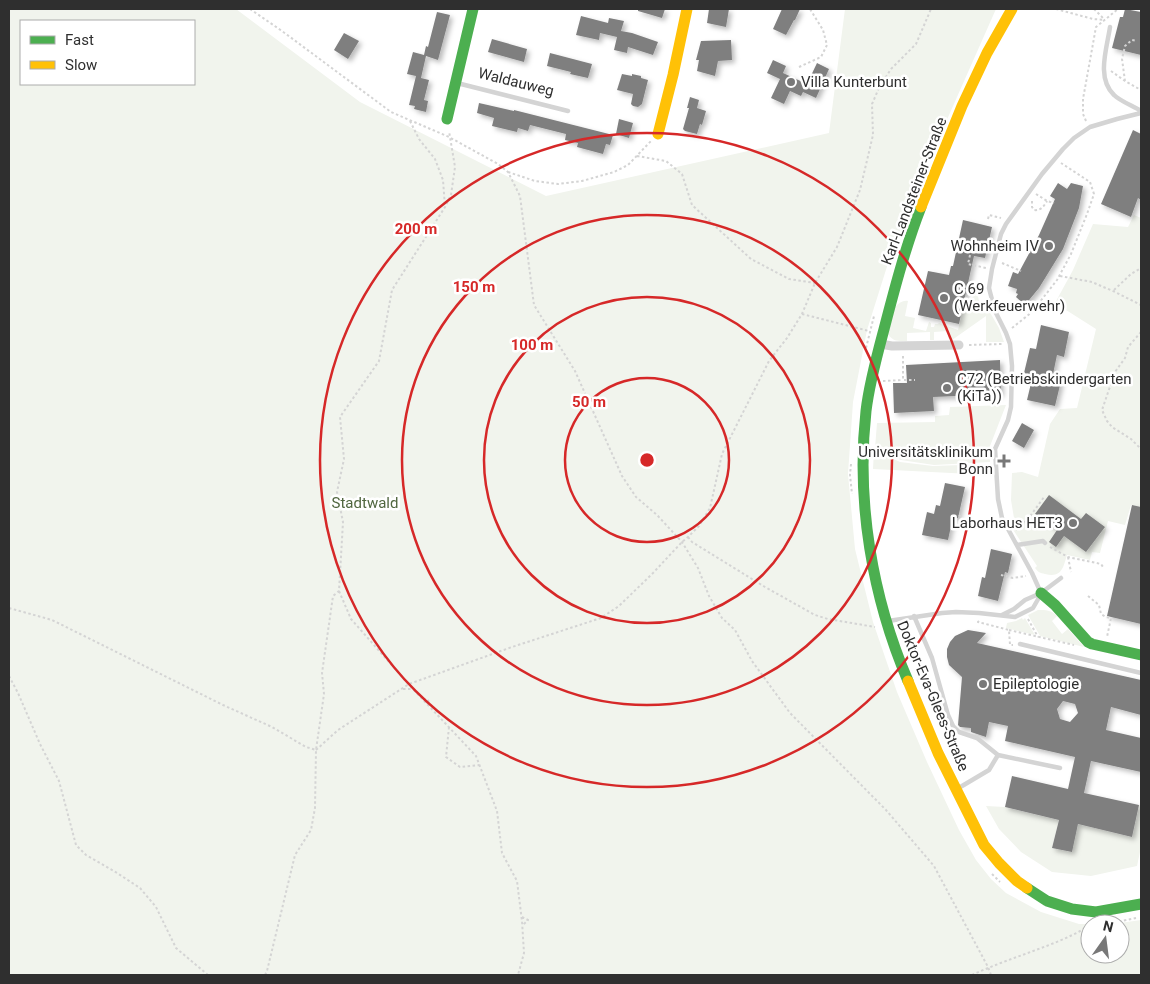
<svg xmlns="http://www.w3.org/2000/svg" width="1150" height="984" viewBox="0 0 1150 984" font-family="Roboto,sans-serif">
<style>
.green{fill:#f1f4ed;fill-rule:evenodd}
.building{fill:#7f7f7f;fill-rule:evenodd;filter:url(#shadow)}
.lines{fill:none;stroke-linecap:round;stroke-linejoin:round}
.path{stroke:#d4d4d4;stroke-width:2;stroke-dasharray:2.5 2.5;stroke-linecap:butt}
.lane{stroke:#d4d4d4;stroke-width:4.5}
.street{stroke:#d4d4d4;stroke-width:9}
.fast{stroke:#4caf50;stroke-width:11}
.slow{stroke:#ffc107;stroke-width:11}
.ring{fill:none;stroke:#d62828;stroke-width:2.5}
.poi-dot{fill:#787878;stroke:#fff;stroke-width:2}
.labels{text-anchor:middle;stroke-width:5;stroke-linejoin:round;paint-order:stroke}
.street-label{font-size:15px;fill:#2f2f2f;stroke:#fff}
.poi-label{font-size:15px;fill:#2f2f2f;stroke:#fff;text-anchor:start}
.park-label{font-size:15px;fill:#516740;stroke:#fff}
.centre{fill:#d62828;stroke:#fff;stroke-width:2.5}
.ring-label{font-size:15px;text-anchor:middle;font-weight:bold;fill:#d62828;stroke:#fff;stroke-width:5;stroke-linejoin:round;paint-order:stroke}
</style>
<defs>
<filter id="shadow"><feDropShadow dx="3" dy="3" stdDeviation="2.5" flood-color="#0004"/></filter>
</defs>
<rect width="100%" height="100%" fill="#fff"/>
<path class="green" d="M9,9H236L360,102L546,196L829,133L845,9H996L918,185L890,257L867,330L853,402L848,474L855,549L873,622L897,692L927,762L959,830L976,860L991,879L1006,893L1041,912L1079,924H1090V954H1120V924H1113L1141,920V975H9ZM21,21H194V84H21Z
M1134,215L1141,218V507L1131,505L1125,525L1108,521L1100,553L1092,552L1090,560L1067,555C1063,568 1062,578 1045,574C1040,573 1038,572 1035,568L1037,566L1006,519L1014,518L1011,500L1012,473L1022,472L1038,477L1050,424L1060,409L1077,408L1096,329L1055,303L1073,270L1093,224L1128,227Z
M978,294H985L978,296L980,307L988,306V309L999,328L1004,342H986V316L952,340L948,338V331L934,332V340H930V332L907,333V341C899,341 893,342 888,334L895,307C899,303 903,300 908,301L905,316L915,318L913,328L926,331L929,322L931,323V327H934L935,324H938L939,323L958,330C963,313 960,302 978,294Z
M1006,405L990,446V462L934,465L901,460L875,448L877,423L935,422V416L949,415L950,407Z
M874,450L900,462L933,466L990,464V475L873,469Z
M1038,610C1046,610 1051,610 1057,616L1052,621L1062,634L1068,629L1084,647L1040,636L1028,615Z
M1022,618L1023,620L1025,618L1035,635L1006,628L1007,623L1016,621Z
M1139,805L1141,806V847L1137,866L1091,876L1052,872L1021,852L999,829L986,806L1005,807L1059,820L1052,848L1071,852L1078,824L1132,837Z"/>
<path class="building" d="M638,9H665L662,18L638,11Z
M709,9H729L726,27L707,23Z
M782,9H800L795,20H794L786,35L773,29Z
M1125,9L1141,12V55L1112,48L1120,17H1123Z
M437,12L450,15L438,60L426,56L421,78L429,80L424,100L428,101L426,112L414,109L415,106L409,105L416,76L407,74L413,52L424,55L426,46L428,47Z
M581,16L608,23L609,18L624,21L621,31L632,33L658,42L653,55L628,47L627,53L614,50L617,37L600,33L599,40L576,35Z
M344,33L359,41L348,59L334,50Z
M492,39L527,49L524,62L488,52Z
M731,40L732,60L718,61L715,76L697,71L699,60H696L701,41Z
M550,53L592,64L588,78L570,74L571,72L547,66Z
M773,60L786,66L783,73L807,84L817,63L829,69L816,98L803,92L801,96L790,91L784,104L771,98L780,79L767,73Z
M622,74L632,76V74L641,76V78L648,80L642,104L638,107L633,106L631,104L633,94L617,90Z
M690,97L699,100L697,108L706,111L702,125L700,124L697,134L685,131L683,129L689,108H687Z
M479,103L514,111V110L613,135L610,145L606,144L603,154L577,147L578,143L565,140L566,134L530,125L528,131L518,128L517,132L492,126L494,118L477,113Z
M619,119L633,123L629,138L616,134Z
M1133,130L1141,134V200L1138,198L1131,217L1101,204Z
M1058,183L1067,189L1071,183L1083,186L1079,208L1063,249L1039,288L1025,305L1016,297L1018,294L1016,293L1017,289L1008,286L1013,272L1018,274L1039,235L1055,199L1050,196Z
M963,220L992,227L985,258L974,256L959,324L918,315L928,271L949,275L951,266H953Z
M1041,325L1069,332L1064,357L1057,355L1052,379L1061,381L1055,406L1027,400L1033,375L1024,373L1030,348L1036,349Z
M1000,360L1001,394L933,397L934,411L894,413L893,383H907L906,365Z
M1022,423L1034,430L1024,448L1012,441Z
M945,483L965,487L958,518L953,517L948,540L922,535L927,512L934,514L936,505L940,506Z
M1049,495L1081,519L1086,513L1105,527L1086,552L1064,536L1056,547L1049,542L1057,530L1035,514Z
M1132,505L1141,507V624L1107,616Z
M991,549L1012,554L1008,573L1005,572L998,601L978,596L982,577L985,578Z
M968,630L986,633L977,643L1141,680V715L1111,707L1106,730L1141,738V772L1091,761L1084,793L1139,805L1132,837L1078,824L1072,852L1052,848L1059,820L1005,807L1012,776L1068,789L1075,757L1005,741L1008,726L989,722L986,737L971,732V728L960,727L958,725L962,677L949,665L947,657V649L950,642L955,636ZM1063,701L1075,704L1078,713L1070,722L1060,719L1057,709Z"/>
<g class="lines">
<path class="path" d="M250,9L282,31L391,112L449,137L498,164L508,172L520,196L534,305L575,371L622,476L636,497L657,515L682,542L698,568L709,596L722,618L735,630L752,661L790,713L886,810L934,866L988,967L991,975
M1056,9L1093,19L1105,20
M1094,9L1104,19
M799,67L821,57L827,45L823,30L810,9
M1111,71L1125,81L1141,90
M1125,81L1122,59L1125,46L1132,40L1137,41
M410,121L419,139L435,159L443,180L445,207
M1086,121L1083,114V99L1096,27L1118,9
M637,156L666,161L682,174L692,205L751,259L789,279L815,283
M508,172L535,181L558,184L582,181L614,172L628,165L651,141
M1036,194L1047,201L1054,203
M1032,201V207L1034,210C1041,211 1044,206 1047,201
M988,219L989,215L1001,218
M970,255L968,264L986,268
M1002,263L1021,271
M1060,276L1092,282L1115,292L1141,305
M1114,290L1131,274L1141,268
M966,292H981
M802,314L869,331
M1012,328L1032,312L1057,280L1071,254L1087,214L1094,194L1090,182L1061,163
M1141,332L1128,347L1125,358L1115,372L1102,410L1107,421L1112,427L1131,439L1141,449
M969,345L1002,344
M866,348L874,316
M903,356V380H915
M883,381L903,380
M851,464L850,475L852,494
M959,515C972,526 981,525 996,521
M1016,530L1031,515L1044,497
M688,537L692,542L765,587L815,615L828,619L875,627
M1050,547L1068,557L1101,564L1103,567
M1068,557L1071,572
M1001,575L1013,578L1026,576
M339,591L351,619L412,688L476,756L497,811L502,853L517,881L522,921L524,953L518,975
M1088,596L1099,605L1101,614L1106,617L1111,618L1107,637
M9,608L52,620L223,705L272,727L306,747L316,750
M1028,619L1038,637
M979,621L978,622L1009,630L1010,645H1013
M1009,630L1074,645
M9,676L18,693L40,744L59,781L76,845L86,855L114,871L140,888L156,907L176,948L208,975
M403,689H413
M423,699H427L429,702L427,704
M449,727L446,757L460,767L479,765
M316,750L338,730L409,684L512,647L601,618L619,606L653,573L682,542L688,537L699,526L710,508L722,454L769,361L787,338L802,314L815,283L837,247L860,190L873,135L872,104L879,88L891,69L916,44L931,9
M992,874L1000,882
M522,917L528,920L523,925
M1114,922L1121,921L1136,918
M265,975L267,971L295,855L311,830L315,808L316,750L324,694L322,673L333,596L339,591L343,522L337,492L344,459L340,417L379,361L392,290L445,207L451,195L455,167L449,131
M972,975C1000,962 1030,953 1059,941C1070,936 1081,932 1090,924"/>
<path class="lane" d="M1110,27C1107,48 1096,78 1114,95C1120,101 1133,106 1141,111
M457,83L568,111
M1017,545L1043,541L1045,543
M1041,593L1032,573L1002,518L998,499L995,449L1008,420L1011,407L1012,366L1010,344L1006,333L995,311L990,292L989,288L992,269L1001,234L1006,224L1042,174L1063,149L1074,138L1090,127L1117,119L1141,113
M1002,615L1014,609L1025,600L1041,593L1061,578
M914,616L932,658L948,715L953,726L959,732L977,738L998,755L989,770L957,789
M888,621L942,613L956,612L979,613L1015,617L1033,608L1041,594
M1020,644L1141,673
M998,755L1060,768"/>
<path class="street" d="M880,344L892,346L959,345"/>
<path class="fast" d="M447,119L473,9
M1041,593L1055,605L1088,642L1092,644L1141,655
M908,681C872,597 856,501 866,411C869,385 876,359 883,333C894,291 905,248 921,207
M1027,888L1047,901L1072,909L1096,912L1141,904"/>
<path class="slow" d="M658,134L673,75L687,9
M921,207L962,106L987,53L1012,9
M908,681L938,753L984,845L999,863L1017,881L1027,888"/>
</g>
<g class="ring">
<circle cx="647" cy="460" r="82"/>
<circle cx="647" cy="460" r="163"/>
<circle cx="647" cy="460" r="245"/>
<circle cx="647" cy="460" r="327"/>
</g>
<g class="poi-dot">
<circle cx="791" cy="82" r="5"/>
<circle cx="1049" cy="246" r="5"/>
<circle cx="944" cy="298" r="5"/>
<circle cx="947" cy="388" r="5"/>
<path d="M1001.5 453.5h5v5h5v5h-5v5h-5v-5h-5v-5h5z"/>
<circle cx="1073" cy="523" r="5"/>
<circle cx="983" cy="684" r="5"/>
</g>
<g class="labels">
<g class="street-label">
<text transform="translate(516 82) rotate(14)" y="5">Waldauweg</text>
<text transform="translate(914 191) rotate(-69)" y="5">Karl-Landsteiner-Straße</text>
<text transform="translate(933 696) rotate(67)" y="5">Doktor-Eva-Glees-Straße</text>
</g>
<g class="poi-label">
<text x="801" y="87">Villa Kunterbunt</text>
<text x="1039" y="251" text-anchor="end">Wohnheim IV</text>
<text x="954" y="294">C 69<tspan x="954" dy="17">(Werkfeuerwehr)</tspan></text>
<text x="957" y="384">C72 (Betriebskindergarten<tspan x="957" dy="17">(KiTa))</tspan></text>
<text x="993" y="457" text-anchor="end">Universitätsklinikum<tspan x="993" dy="17">Bonn</tspan></text>
<text x="1063" y="528" text-anchor="end">Laborhaus HET3</text>
<text x="993" y="689">Epileptologie</text>
</g>
<g class="park-label">
<text x="365" y="508">Stadtwald</text>
</g>
</g>
<circle cx="647" cy="460" r="8" class="centre"/>
<g class="ring-label">
<text x="416" y="234">200 m</text>
<text x="474" y="292">150 m</text>
<text x="532" y="350">100 m</text>
<text x="589" y="407">50 m</text>
</g>
<rect width="1150" height="984" fill="none" stroke="#2f2f2f" stroke-width="20"/>
<rect x="20" y="20" width="175" height="65" fill="#ffffff" stroke="#acacac"/>
<rect x="30" y="36" width="25" height="8" fill="#4caf50" stroke="#acacac"/>
<text x="65" y="45" font-size="15" fill="#2f2f2f">Fast</text>
<rect x="30" y="61" width="25" height="8" fill="#ffc107" stroke="#acacac"/>
<text x="65" y="70" font-size="15" fill="#2f2f2f">Slow</text>
<g transform="translate(1105 939) rotate(14)"><circle r="24" fill="#ffffff" stroke="#acacac"/>
<path d="M0-4L9 19L0 12L-9 19Z" fill="#787878"/>
<text y="-8" font-size="14" font-weight="bold" text-anchor="middle" fill="#2f2f2f">N</text>
</g>
</svg>
